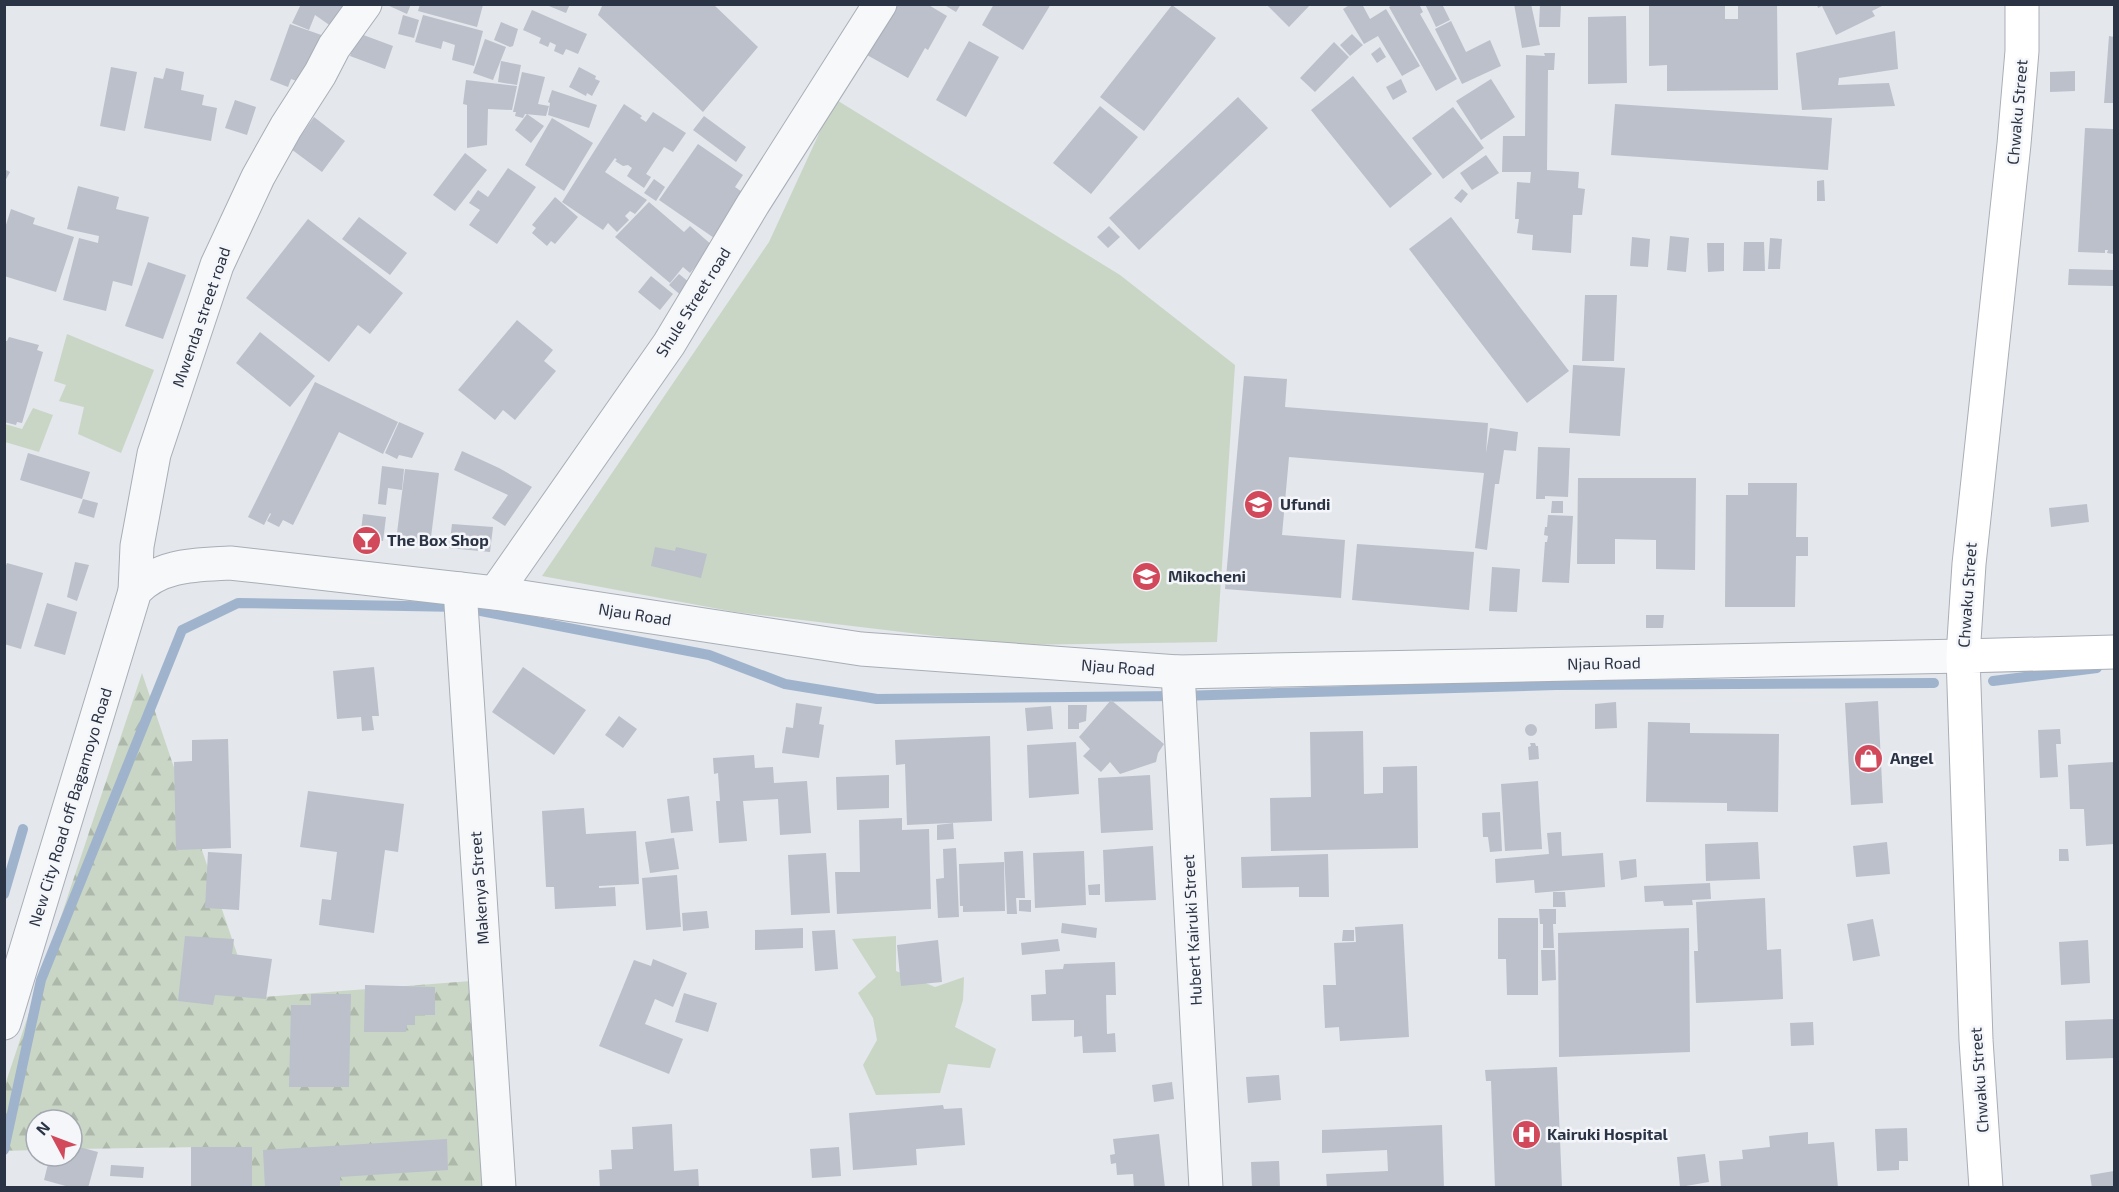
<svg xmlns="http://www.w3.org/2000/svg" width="2119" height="1192" viewBox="0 0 2119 1192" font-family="'Exo 2',sans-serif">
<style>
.green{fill:#c9d6c5}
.forest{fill:url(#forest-firs)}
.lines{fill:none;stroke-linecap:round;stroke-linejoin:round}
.stream{stroke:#9fb4cc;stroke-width:10}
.building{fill:#bbc0ca}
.minor-casing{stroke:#a9aeb7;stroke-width:35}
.tertiary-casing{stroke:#a9aeb7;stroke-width:35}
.secondary-casing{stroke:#a9aeb7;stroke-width:35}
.minor{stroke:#f7f8fa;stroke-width:33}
.tertiary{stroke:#f7f8fa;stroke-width:33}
.secondary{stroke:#fff;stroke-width:33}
.labels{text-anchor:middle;stroke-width:5;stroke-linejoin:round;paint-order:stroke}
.street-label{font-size:16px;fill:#2b3445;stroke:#f4f6f9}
.poi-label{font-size:16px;font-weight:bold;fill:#2b3445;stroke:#f4f6f9;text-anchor:start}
</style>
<defs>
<pattern id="forest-firs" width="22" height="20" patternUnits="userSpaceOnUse" patternTransform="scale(1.5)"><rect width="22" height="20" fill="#c9d6c5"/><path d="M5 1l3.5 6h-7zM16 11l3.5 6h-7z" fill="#adb8ab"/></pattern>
</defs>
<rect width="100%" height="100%" fill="#e4e7ec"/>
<path class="green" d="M835,99L1120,275L1235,365L1217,642L1011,645L735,612L542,576L769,242Z
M67,334L154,370L121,453L78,434L84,407L59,401L66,385L54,381Z
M33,408L53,415L39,452L5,442V424L22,429Z
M896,936V971L935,987L964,977L963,1000L955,1027L996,1049L990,1068L948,1064L940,1093L876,1095L863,1065L877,1040L873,1018L858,993L876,977L852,939Z"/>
<path class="forest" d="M142,673L252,998L471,981L485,1187H218L204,1147L72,1149V1120H36V1150L5,1151V1085Z"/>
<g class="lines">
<path class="stream" d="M1993,681L2097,668
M4,894L23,829
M4,1150L41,980L182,630L238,603L460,607L709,655L785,684L877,699L1179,696L1556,685L1934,683"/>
</g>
<path class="building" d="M301,4H352L338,31L315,15L309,30L292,23Z
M385,4H411L407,14Z
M420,4H480L483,5L477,27L418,11Z
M544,4H570L566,13Z
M603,4H713L758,47L703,112L598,15Z
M895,4H927L947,16L928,50L925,48L908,78L867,55Z
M947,4H961L956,12L946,6Z
M994,4H1051L1023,50L982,25Z
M1266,4H1311L1289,27Z
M1351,4H1362L1370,19L1386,9L1420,66L1402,76L1378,36L1364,44L1343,9Z
M1394,4H1419L1423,12L1420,14L1457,79L1436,91L1389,7Z
M1425,4H1442L1450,20L1436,27Z
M1514,4H1531L1540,45L1522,48Z
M1540,4H1561L1560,27H1539Z
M1649,4H1725V19H1738V5H1777L1778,90L1667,91V65L1649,66Z
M1817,4H1886L1872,11L1875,16L1836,35L1822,6L1818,8Z
M1172,5L1216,38L1144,131L1100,97Z
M532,10L587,34L578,54L566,49L563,55L554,51L556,45L550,42L548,47L539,43L541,38L523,30Z
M403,15L419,20L414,38L398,34Z
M423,15L483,31L474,66L452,60L455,45L443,41L441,49L415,42Z
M1626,16L1627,83L1588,84V17Z
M1451,21L1466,52L1490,40L1501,66L1462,84L1435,29Z
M501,22L518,29L513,46L510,47L494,40Z
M290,24L330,38L306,84L291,79L288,87L270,80Z
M1895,31L1898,69L1839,78L1838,85L1889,83L1895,106L1802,110L1796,53Z
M358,33L393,46L385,69L350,56Z
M1352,34L1363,45L1350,56L1340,45Z
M2109,36L2114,37V103H2104Z
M485,39L506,47L493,80L473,73Z
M969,41L999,57L966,117L936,100Z
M1334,42L1349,57L1315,92L1300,78Z
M1380,47L1386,57L1377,63L1371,54Z
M1544,53H1555L1554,70H1548L1547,170L1579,172L1578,188L1585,189L1582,215H1573L1571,253L1532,250L1533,235L1517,233L1519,219H1515L1517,182L1530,183L1531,172H1502L1503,136H1525L1526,55L1545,56Z
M501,61L521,65L517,85L498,82Z
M111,67L137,72L125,131L100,126Z
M579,67L596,76L595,79L600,81L592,96L587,93L586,96L569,87Z
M166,68L184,72L181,90L204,95L202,105L217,108L211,141L144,128L154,77L163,79Z
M2075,71V91L2050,92V72Z
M522,72L545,77L538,104L549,106L546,116L525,114L523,118L515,116L516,112H513Z
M1353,76L1432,174L1390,208L1311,110Z
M1401,79L1407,92L1393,100L1386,87Z
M1491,79L1515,117L1481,140L1456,101Z
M466,80L517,86L512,110L488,109L487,145L467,148V105L463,104Z
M552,90L597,105L589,128L548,115L550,103L548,102Z
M1238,97L1268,128L1139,250L1109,218Z
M235,100L256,107L247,135L225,128Z
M624,104L642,116L640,118L646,122L653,112L686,133L673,152L664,147L646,174L651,177L644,188L627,176L632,168L628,165L623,166L615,161L617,160L615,158L605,172L647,200L635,214L630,211L625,216L629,220L617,232L608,223L603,230L562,202Z
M1615,104L1832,118L1828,170L1611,155Z
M1100,106L1138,137L1091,194L1053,163Z
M1453,107L1484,148L1443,179L1412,138Z
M527,114L544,126L531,143L515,130Z
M704,116L746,147L736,162L693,130Z
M314,117L345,141L322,172L291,149Z
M552,118L593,143L564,191L525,165Z
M2085,128L2113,129V134H2114V254L2107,253L2108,250H2105V253L2078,252Z
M698,144L743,175L735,187L748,196L717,240L659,200Z
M465,153L487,170L455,211L433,195Z
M1486,155L1499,173L1472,190L1460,173Z
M508,168L536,187L497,244L469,225L480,210L469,203L478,190L488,197Z
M4,169L10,172L4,183Z
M654,179L665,187L656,201L644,193Z
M1824,180L1825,201H1817V181Z
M78,186L119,197L116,209L149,217L132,286L113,281L106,311L63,300L79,238L98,243L99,236L67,229Z
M1462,189L1468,194L1461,203L1454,198Z
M555,197L578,217L555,244L551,241L547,246L532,233L536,228L532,225Z
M649,202L684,232L690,226L713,246L690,273L683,267L670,283L615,237Z
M11,209L35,218L33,224L74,237L56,292L4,276V231Z
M359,217L407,253L390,275L342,239Z
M1451,217L1569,371L1527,403L1409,249Z
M308,219L403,293L370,334L358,325L329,362L246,298Z
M1109,226L1120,237L1108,248L1097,237Z
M1670,236L1689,238L1686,272L1667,270Z
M1632,237L1650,239L1648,267L1630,266Z
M1770,238L1782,239L1780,269H1768Z
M1744,242H1764L1765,271H1743Z
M1707,243H1724V271L1708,272Z
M148,262L186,275L163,339L125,326Z
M2069,269L2114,270V286L2068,285Z
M679,274L694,286L684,298L669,285Z
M651,276L673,294L660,310L638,292Z
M1585,295H1617L1614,361H1582Z
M517,320L553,350L544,361L556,371L515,420L503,410L495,420L458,390Z
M260,332L315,376L290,407L236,363Z
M9,337L39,345L37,350L43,352L22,423L17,422L16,425L4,422V341H7Z
M1573,365L1625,368L1620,436L1569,433Z
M1244,376L1287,379L1285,407L1488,423L1486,453L1490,428L1518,432L1516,451L1504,450L1499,484H1495L1487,550L1475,548L1484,473L1289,457L1282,535L1345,540L1341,598L1225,589Z
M315,382L398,422L383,454L339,432L293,525L283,520L279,527L267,521L271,514L270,513L264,525L248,517Z
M399,422L424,433L412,458L399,455L397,459L385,453Z
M1538,447L1570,448L1568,497L1545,496V499H1536Z
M462,451L499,468L532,487L505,526L492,518L508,495L454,470Z
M28,453L90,472L82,499L20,480Z
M382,466L404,469L402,490L388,488L386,505L378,504Z
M405,469L439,473L430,545L396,541Z
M1578,478H1696L1695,570L1656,569V540L1615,539V564H1577Z
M1748,483H1797L1796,537H1808V556H1796L1795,607H1725L1726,495H1748Z
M83,499L98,503L94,518L78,513Z
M1552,501H1563V513H1551Z
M2087,504L2089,522L2051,527L2049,508Z
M363,514L386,517L383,541L360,539Z
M1548,515L1573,516L1569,583L1542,582L1545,542H1547L1548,536L1544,535L1545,527H1547Z
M452,524L493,527L490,552L449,548Z
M1357,544L1474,552L1469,610L1352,600Z
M655,547L675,551L676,547L707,554L701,578L651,566Z
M75,562L89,565L77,601L67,597Z
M7,563L43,573L21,649L4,644V570Z
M1492,567L1520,569L1517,612L1489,611Z
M47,603L77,612L65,655L34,646Z
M1646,615H1664L1663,628H1646Z
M374,667L379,716H372L374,730L362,731L361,717L337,719L333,671Z
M523,667L586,710L554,755L492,712Z
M1111,700L1164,744L1158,753L1156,762L1120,774L1110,762L1101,772L1083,756L1090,749L1079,737Z
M1878,701L1883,803L1851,805L1845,703Z
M1616,702L1617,728L1595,729V704Z
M796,703L822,707L819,724L824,725L819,758L782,753L786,727L793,728Z
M1068,705H1087L1086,721L1079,723V729H1068Z
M1051,706L1053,729L1027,731L1025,708Z
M619,716L637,729L623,748L605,735Z
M1648,722L1690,723V733L1779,734L1778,812L1727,811V803L1646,802Z
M1525 730a6 6 0 1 1 12 0a6 6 0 1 1-12 0Z
M2060,729L2061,744H2056L2058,777L2040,778L2038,730Z
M1363,731L1364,794L1383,793V767L1417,766L1418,848L1271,851L1270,798L1311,797L1310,732Z
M990,736L992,821L907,825L905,764L896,765L895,740Z
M228,739L231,848L176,850L174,762L192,761V740Z
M1076,742L1079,794L1029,798L1027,745Z
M1530,743H1535L1536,746H1538L1539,759L1529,760L1528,747L1531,746Z
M754,755L755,768L773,767L774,783L807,781L811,833L780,835L778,799L743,801L747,841L719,843L716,801H720L718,773L714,774L713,758Z
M2114,762V844L2086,846L2084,809H2070L2068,765Z
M889,775V808L837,810L836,777Z
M1150,775L1153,830L1101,833L1098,778Z
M1538,781L1542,849L1505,851L1501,784Z
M308,791L404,804L398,852L385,850L374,933L319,925L322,899L331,900L337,852L300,847Z
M689,796L693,831L671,833L667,799Z
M584,808L586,834L636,831L639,884L599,886V888L615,887L616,906L555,909L554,887H546L542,811Z
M1500,812L1502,851L1490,852L1488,837H1483L1482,813Z
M902,818V830L929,829L931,909L837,914L835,872H860L859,820Z
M953,823L954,839L937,840V825Z
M1561,832L1562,856L1603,853L1605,887L1535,893L1534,880L1496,883L1495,859L1549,854L1547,833Z
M674,838L679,869L650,873L645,842Z
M1758,842L1760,879L1706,881L1705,844Z
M1887,842L1890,874L1856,877L1853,846Z
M1153,846L1156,900L1105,902L1103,850Z
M956,848L959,917L938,918L936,879L944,878L943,849Z
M2059,849H2068L2069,861H2059Z
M1023,851L1025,898H1016L1017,914H1007L1004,852Z
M1084,851L1086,905L1035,908L1033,853Z
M208,852L242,854L239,910L205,908Z
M826,853L830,913L791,915L788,855Z
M1328,854L1329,897H1299V887L1242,888L1241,857Z
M1636,859L1637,877L1621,880L1619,861Z
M1004,862L1005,911L963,912V906H960L959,864Z
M677,875L681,927L646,930L642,878Z
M1710,883L1711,899L1692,900L1693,905L1664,906L1663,901L1645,902L1644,886Z
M1100,884V895H1089L1088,885Z
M1553,892H1565L1566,907H1553Z
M1765,898L1767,950L1781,949L1783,999L1696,1003L1694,951H1698L1696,902Z
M1019,900H1031V912L1019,911Z
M1539,909H1556V924H1553L1554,948H1543V924H1540Z
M707,911L709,928L683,931L682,913Z
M1498,918H1538V995H1507L1506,959H1498Z
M1873,919L1880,956L1853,961L1847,924Z
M1062,923L1097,928L1096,938L1061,933Z
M1403,924L1409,1037L1340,1041L1339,1027L1325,1028L1323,985H1336L1334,943L1356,942L1355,927Z
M803,928V948L755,950V930Z
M1689,928L1690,1052L1559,1057L1558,933Z
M835,930L838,969L815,971L812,931Z
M1343,930H1354V941H1342Z
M185,936L234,939L232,954L272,959L266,999L215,995L213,1005L178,1001Z
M1058,939L1060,951L1022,955L1021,943Z
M938,940L942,982L901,986L897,945Z
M2088,940L2090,983L2061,985L2059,942Z
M1541,950H1555L1556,980L1542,981Z
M653,959L687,973L673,1007L655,999L645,1024L683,1039L669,1074L599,1046L634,960L651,966Z
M1115,962L1116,995H1106L1107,1034L1115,1033L1116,1052L1083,1053L1082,1036L1074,1037V1020L1032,1021L1031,995L1046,994L1045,970L1063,969L1064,964Z
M365,985L435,987V1015H415V1025H407L406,1032H364Z
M684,993L717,1003L708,1032L675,1022Z
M311,994H351L349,1087H289L291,1005H311Z
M2114,1019V1058L2066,1060L2065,1021Z
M1813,1022L1814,1045L1791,1046L1790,1023Z
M1557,1067L1562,1188H1495L1491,1081H1486L1485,1070Z
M1279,1075L1281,1100L1248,1103L1246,1077Z
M1172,1082L1174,1099L1154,1102L1152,1085Z
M943,1105L944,1109L962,1108L965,1145L916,1149L917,1165L853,1170L849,1113Z
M672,1124L674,1171L698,1169L699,1188H600L599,1170L612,1169L611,1150L633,1149L632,1127Z
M1442,1125L1444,1188H1327L1326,1174L1388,1171L1387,1150L1322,1153V1130Z
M1907,1128L1908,1161H1899V1170L1877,1171L1875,1129Z
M1808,1132V1144L1834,1142L1838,1188H1721L1719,1161L1743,1159L1742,1150L1770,1147L1769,1136Z
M1159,1134L1165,1188H1134L1133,1174L1117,1175L1116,1163L1111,1164L1110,1155L1115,1154L1113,1139Z
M447,1139L448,1170L340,1177V1186L265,1188L263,1150Z
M72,1145L98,1152L88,1188H73L44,1180L50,1156H72Z
M191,1147H252V1187H191Z
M839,1147L841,1176L812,1178L810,1149Z
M1705,1154L1709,1182L1680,1187L1677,1157Z
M1279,1161L1280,1188H1252L1251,1162Z
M111,1165L144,1167L143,1178L110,1176Z
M2114,1171V1188H2092L2090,1175Z"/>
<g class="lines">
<defs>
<path id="minor" d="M460,589L499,1188
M135,591L137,546L154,454L217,265L258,177L286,127L320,74L334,47L365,4
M495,593L669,344L753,204L880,4
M1178,672L1206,1188"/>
<path id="tertiary" d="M4,1023L135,591C160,564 196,565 230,563L495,593L861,649L1178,672L1963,656"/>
<path id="secondary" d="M1963,656L2114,652
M1986,1188L1976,1040L1963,656L1969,564L2014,144L2022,51V4"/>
</defs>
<use href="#minor" class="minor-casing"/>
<use href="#tertiary" class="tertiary-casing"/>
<use href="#secondary" class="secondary-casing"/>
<use href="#minor" class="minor"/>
<use href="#tertiary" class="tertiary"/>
<use href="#secondary" class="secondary"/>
</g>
<defs>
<symbol id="university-disc" viewBox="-11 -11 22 22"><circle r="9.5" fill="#d1495b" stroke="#f4f6f9"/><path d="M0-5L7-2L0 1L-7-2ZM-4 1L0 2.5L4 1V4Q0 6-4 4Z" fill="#fff"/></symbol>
<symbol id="bar-disc" viewBox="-11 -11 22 22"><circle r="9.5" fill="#d1495b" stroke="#f4f6f9"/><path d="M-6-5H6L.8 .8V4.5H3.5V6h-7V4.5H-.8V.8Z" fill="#fff"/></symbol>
<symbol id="school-disc" viewBox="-11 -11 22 22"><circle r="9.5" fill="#d1495b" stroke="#f4f6f9"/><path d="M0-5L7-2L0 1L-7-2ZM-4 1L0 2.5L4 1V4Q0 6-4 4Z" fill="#fff"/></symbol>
<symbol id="shop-disc" viewBox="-11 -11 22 22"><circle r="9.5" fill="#d1495b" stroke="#f4f6f9"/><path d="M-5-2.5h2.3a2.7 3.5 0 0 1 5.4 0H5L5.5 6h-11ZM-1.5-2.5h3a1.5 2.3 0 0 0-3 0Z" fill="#fff"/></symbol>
<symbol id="hospital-disc" viewBox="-11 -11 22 22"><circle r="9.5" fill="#d1495b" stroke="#f4f6f9"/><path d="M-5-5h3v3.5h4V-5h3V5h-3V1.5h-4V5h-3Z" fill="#fff"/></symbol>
</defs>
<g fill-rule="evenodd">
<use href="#university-disc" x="1242" y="488" width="33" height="33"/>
<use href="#bar-disc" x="350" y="524" width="33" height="33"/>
<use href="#school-disc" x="1130" y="560" width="33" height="33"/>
<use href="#shop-disc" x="1852" y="742" width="33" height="33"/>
<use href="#hospital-disc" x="1510" y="1118" width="33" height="33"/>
</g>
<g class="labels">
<g class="street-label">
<text transform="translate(2017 112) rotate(-85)" y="6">Chwaku Street</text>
<text transform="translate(693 302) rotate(-58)" y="6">Shule Street road</text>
<text transform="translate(201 317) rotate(-71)" y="6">Mwenda street road</text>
<text transform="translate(1967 595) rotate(-86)" y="6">Chwaku Street</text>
<text transform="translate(635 614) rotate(9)" y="6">Njau Road</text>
<text transform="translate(1604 663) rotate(-1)" y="6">Njau Road</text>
<text transform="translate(1118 667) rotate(4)" y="6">Njau Road</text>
<text transform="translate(70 807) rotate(-73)" y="6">New City Road off Bagamoyo Road</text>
<text transform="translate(479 888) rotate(-94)" y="6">Makenya Street</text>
<text transform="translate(1192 930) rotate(-93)" y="6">Hubert Kairuki Street</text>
<text transform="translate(1979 1080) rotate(-94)" y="6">Chwaku Street</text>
</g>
<g class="poi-label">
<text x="1280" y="510">Ufundi</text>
<text x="387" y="546">The Box Shop</text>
<text x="1168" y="582">Mikocheni</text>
<text x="1890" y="764">Angel</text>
<text x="1547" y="1140">Kairuki Hospital</text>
</g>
</g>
<rect width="2119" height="1192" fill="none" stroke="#2b3445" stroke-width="12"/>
<g transform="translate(54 1138) rotate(311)"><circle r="28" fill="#f4f6f9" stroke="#a4a8b1" stroke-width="1.5"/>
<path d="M0-4.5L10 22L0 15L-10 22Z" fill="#d1495b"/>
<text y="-9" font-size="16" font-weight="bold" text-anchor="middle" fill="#2b3445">N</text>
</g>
</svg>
